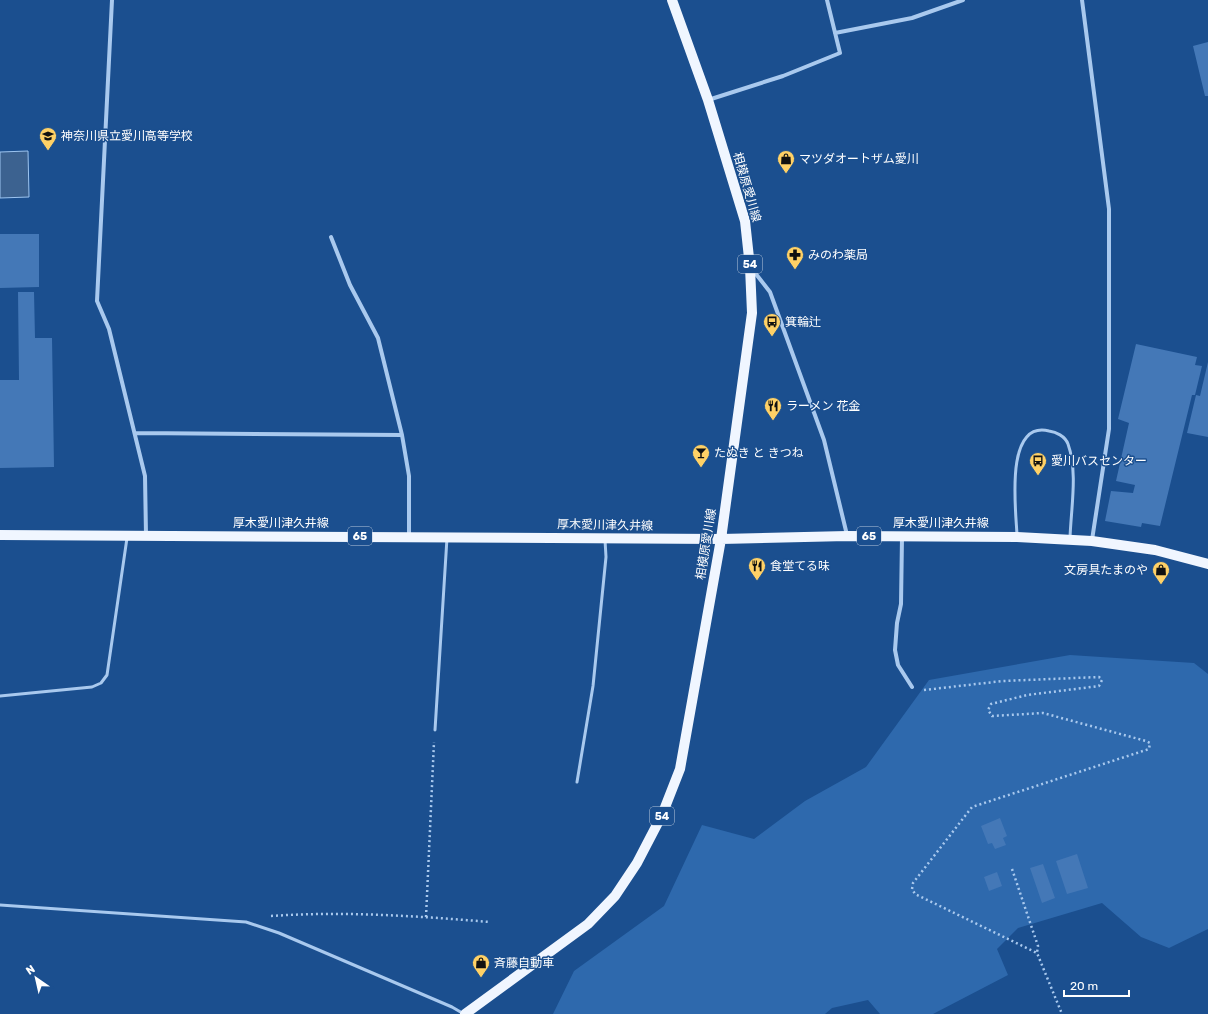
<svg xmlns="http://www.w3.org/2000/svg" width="1208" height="1014" viewBox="0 0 1208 1014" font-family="Rubik,'Noto Sans JP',sans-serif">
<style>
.green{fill:#2e69ad}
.water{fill:#3c6290;stroke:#9cc4f0}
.building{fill:#4478b7}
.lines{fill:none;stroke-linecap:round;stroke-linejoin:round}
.path{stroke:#a9c9ee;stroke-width:2.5;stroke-dasharray:2 3;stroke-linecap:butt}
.service{stroke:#a9c9ee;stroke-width:3}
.minor{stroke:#a9c9ee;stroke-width:4}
.primary{stroke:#f0f6ff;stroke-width:10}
.labels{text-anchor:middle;stroke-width:3;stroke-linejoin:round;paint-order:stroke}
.shield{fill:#1b4f8f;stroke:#bbcadd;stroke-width:1}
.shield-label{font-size:11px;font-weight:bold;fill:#fff}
.poi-label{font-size:12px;fill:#fff;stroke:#1b4f8f;text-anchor:start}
.street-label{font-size:12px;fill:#fff;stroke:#1b4f8f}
</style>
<rect width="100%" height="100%" fill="#1b4f8f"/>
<path class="green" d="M1070,655L1194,663L1208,674V929L1169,948L1141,937L1102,903L1018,928L997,949L1008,975L933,1014H880L868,1000L832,1008L825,1014H553L574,971L664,906L702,825L754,839L805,801L866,767L929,680Z"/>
<path class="water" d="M28,151L29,197L0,198V152Z"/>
<path class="building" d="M1208,42V96H1205L1193,46Z
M0,234H39V287L0,288Z
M18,292H34L35,338H52L54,467L0,468V380H19Z
M1136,344L1197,357L1195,365L1202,366L1195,395H1192L1160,526L1142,523L1141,527L1105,521L1111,491L1133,493L1135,485L1116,481L1129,423L1118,419Z
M1208,362V437L1187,433L1196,395L1200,396Z
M1000,818L1007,836L1003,838L1006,845L995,849L992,843L988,844L981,826Z
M1077,854L1088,888L1067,894L1056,861Z
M1043,864L1055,898L1042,903L1030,868Z
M997,872L1002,886L989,891L984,877Z"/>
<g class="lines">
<path class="path" d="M924,690L1003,681L1099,677L1102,680L1099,686L1027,695L991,704L988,710L992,716L1043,713L1146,741L1150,743L1149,749L972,807L913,883L912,889L915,894L1037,953L1062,1014
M1012,869L1038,946L1037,953
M271,916C344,911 417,916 490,922
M426,917L434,742"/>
<path class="service" d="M1017,535C1016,511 1004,420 1049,431C1056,432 1065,436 1068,444C1078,472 1071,508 1070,538
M0,696L92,687L101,683L107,675L127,538
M435,730L447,538
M577,782L593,686L606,557L605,540
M0,905L246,922L279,933L452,1007L464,1014"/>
<path class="minor" d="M112,0L97,301L109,329L145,476L146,535
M1082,0L1109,209V429L1092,540
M835,33L912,18L963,0
M708,100L783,76L840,53L827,0
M752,269L770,292L824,440L847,535
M136,433L402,435L378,338L350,285L331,237
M402,435L409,476V536
M902,537L901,604L897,623L895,650L898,665L912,687"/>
<path class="primary" d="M0,535L721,539L847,536L1017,537L1092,541L1155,550L1208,564
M465,1014L588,924L615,896L637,863L662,815L680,769L721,539L752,313L750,267L745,221L708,100L672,0"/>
</g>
<defs>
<symbol id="school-pin" viewBox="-11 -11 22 30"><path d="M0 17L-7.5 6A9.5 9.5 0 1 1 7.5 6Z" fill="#ffd166" stroke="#1b4f8f"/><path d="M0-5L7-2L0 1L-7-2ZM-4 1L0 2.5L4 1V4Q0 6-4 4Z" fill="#111"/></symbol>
<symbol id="shop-pin" viewBox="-11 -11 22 30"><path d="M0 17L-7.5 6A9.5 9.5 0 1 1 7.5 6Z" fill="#ffd166" stroke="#1b4f8f"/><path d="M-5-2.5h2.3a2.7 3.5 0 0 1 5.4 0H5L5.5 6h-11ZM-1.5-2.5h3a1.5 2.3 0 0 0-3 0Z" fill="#111"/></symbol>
<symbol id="pharmacy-pin" viewBox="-11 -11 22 30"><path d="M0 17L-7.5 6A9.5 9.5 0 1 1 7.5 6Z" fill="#ffd166" stroke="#1b4f8f"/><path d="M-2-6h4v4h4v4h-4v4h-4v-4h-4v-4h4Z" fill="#111"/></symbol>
<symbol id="bus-pin" viewBox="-11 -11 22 30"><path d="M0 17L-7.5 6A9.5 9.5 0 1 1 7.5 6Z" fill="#ffd166" stroke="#1b4f8f"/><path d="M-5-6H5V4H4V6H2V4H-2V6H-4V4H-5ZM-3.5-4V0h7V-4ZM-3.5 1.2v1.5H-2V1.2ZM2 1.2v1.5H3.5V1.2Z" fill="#111"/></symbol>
<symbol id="restaurant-pin" viewBox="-11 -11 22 30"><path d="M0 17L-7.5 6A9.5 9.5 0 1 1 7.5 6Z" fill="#ffd166" stroke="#1b4f8f"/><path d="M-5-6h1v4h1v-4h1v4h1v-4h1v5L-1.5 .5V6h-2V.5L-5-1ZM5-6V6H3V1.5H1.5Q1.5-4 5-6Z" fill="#111"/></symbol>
<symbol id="bar-pin" viewBox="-11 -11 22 30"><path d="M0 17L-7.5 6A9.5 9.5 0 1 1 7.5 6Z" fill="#ffd166" stroke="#1b4f8f"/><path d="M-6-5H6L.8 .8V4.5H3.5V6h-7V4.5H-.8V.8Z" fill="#111"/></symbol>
</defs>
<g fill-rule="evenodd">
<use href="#school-pin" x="38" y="126" width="20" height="27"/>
<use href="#shop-pin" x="776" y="149" width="20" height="27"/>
<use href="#pharmacy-pin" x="785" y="245" width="20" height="27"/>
<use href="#bus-pin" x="762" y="312" width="20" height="27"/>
<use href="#restaurant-pin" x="763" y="396" width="20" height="27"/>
<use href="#bar-pin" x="691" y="443" width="20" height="27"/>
<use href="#bus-pin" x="1028" y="451" width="20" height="27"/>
<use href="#restaurant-pin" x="747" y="556" width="20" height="27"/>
<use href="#shop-pin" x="1151" y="560" width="20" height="27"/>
<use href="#shop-pin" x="471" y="953" width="20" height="27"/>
</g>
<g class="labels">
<g class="shield">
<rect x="738" y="255" width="24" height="18" rx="3"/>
<rect x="348" y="527" width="24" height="18" rx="3"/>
<rect x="857" y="527" width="24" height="18" rx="3"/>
<rect x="650" y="807" width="24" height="18" rx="3"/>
</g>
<g class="shield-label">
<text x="750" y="268">54</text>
<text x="360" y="540">65</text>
<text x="869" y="540">65</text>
<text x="662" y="820">54</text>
</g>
<g class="poi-label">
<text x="61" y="140">神奈川県立愛川高等学校</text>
<text x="799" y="163">マツダオートザム愛川</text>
<text x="808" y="259">みのわ薬局</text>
<text x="785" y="326">箕輪辻</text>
<text x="786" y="410">ラーメン 花金</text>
<text x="714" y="457">たぬき と きつね</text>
<text x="1051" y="465">愛川バスセンター</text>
<text x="770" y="570">食堂てる味</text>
<text x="1148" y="574" text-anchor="end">文房具たまのや</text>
<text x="494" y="967">斉藤自動車</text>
</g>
<g class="street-label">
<text transform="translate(747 187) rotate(74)" y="4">相模原愛川線</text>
<text x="281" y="527">厚木愛川津久井線</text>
<text x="941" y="527">厚木愛川津久井線</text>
<text transform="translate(605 525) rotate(1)" y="4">厚木愛川津久井線</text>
<text transform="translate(706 544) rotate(-81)" y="4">相模原愛川線</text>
</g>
</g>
<g transform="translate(36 978) rotate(326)" stroke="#1b4f8f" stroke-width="3" paint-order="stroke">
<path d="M0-3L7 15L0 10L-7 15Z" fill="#ffffff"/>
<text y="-6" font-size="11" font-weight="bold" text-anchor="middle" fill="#ffffff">N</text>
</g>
<path d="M1064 990v6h65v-6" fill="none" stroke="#ffffff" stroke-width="2"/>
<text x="1070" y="990" font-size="12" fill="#ffffff" stroke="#1b4f8f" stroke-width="3" paint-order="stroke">20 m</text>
</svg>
